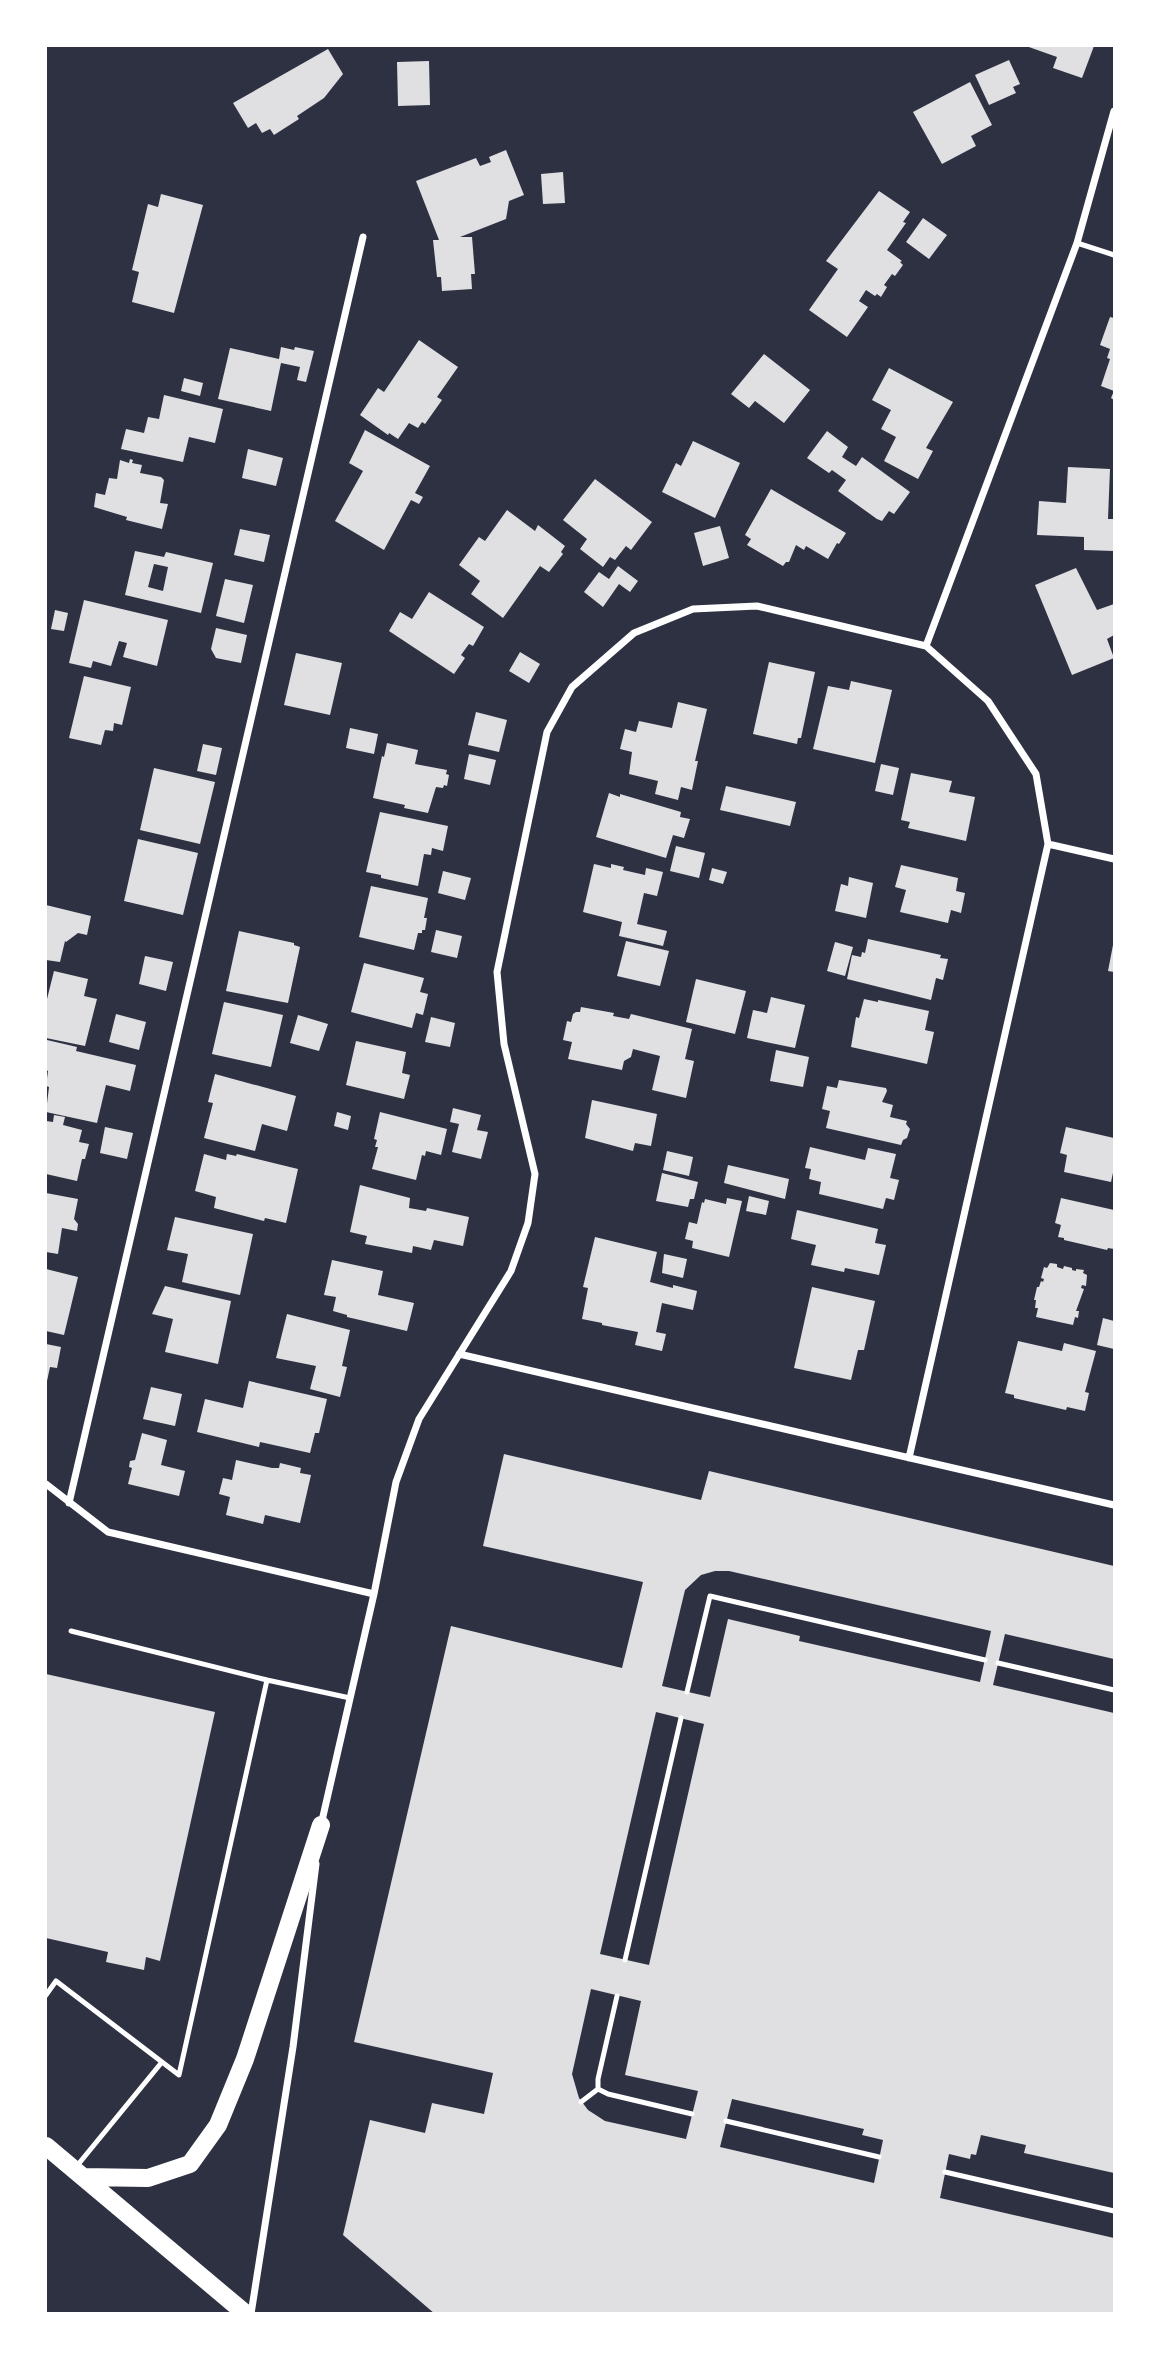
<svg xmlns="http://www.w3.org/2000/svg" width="1160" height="2359" viewBox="0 0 1160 2359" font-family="'IBM Plex Sans',sans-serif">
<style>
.building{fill:#e0e0e3;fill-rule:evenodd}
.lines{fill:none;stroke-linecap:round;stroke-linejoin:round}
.service{stroke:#fff;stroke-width:5}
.minor{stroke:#fff;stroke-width:7}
.primary{stroke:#fff;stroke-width:18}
</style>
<rect width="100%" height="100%" fill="#2d3142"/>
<path class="building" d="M1026,46H1094L1082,78L1053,68L1057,57Z
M328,49L343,74L324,98L297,116L299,119L274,135L270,129L262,133L256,123L248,128L233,103Z
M1009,60L1020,84L1013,87L1016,93L989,105L975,75Z
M429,61L430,105L398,106L397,62Z
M970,82L992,125L971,136L976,146L942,164L913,112Z
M506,150L524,195L509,201L506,219L460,237H472L475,274H471L472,289L442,291L441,277H437L433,240H439L416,181L476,158L480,166L491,162L489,157Z
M563,172L565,203L543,204L541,174Z
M879,191L910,212L903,222L906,223L887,250L902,261L900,262L903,265L895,276L892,274L884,285L887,287L881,297L877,294L875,296L866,290L859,301L868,307L847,337L809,310L838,269L826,261Z
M161,194L203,205L174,313L132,302L139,272L132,270L148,204L158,207Z
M923,218L947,235L929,259L906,242Z
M1110,317L1114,318V400L1111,398L1114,391L1101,386L1110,359L1107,358L1110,349L1100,345Z
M419,340L458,367L437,397L442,400L425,424L422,422L418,428L409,423L398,439L389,433L388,435L360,415L378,388L384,392Z
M281,347L294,350L295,347L314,351L306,382L297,380L300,367L281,363L271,411L218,399L230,348L279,359Z
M764,354L810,390L784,423L755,401L749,408L731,394Z
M889,368L953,402L926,448L933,451L918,479L884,461L896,437L881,429L891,410L872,400Z
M184,378L203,383L200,396L181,391Z
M164,395L223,409L215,443L189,437L183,462L121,449L126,429L144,433L148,417L159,419Z
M365,430L430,466L415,493L423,497L419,504L411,500L384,550L335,521L363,471L349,463Z
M827,431L848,447L842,457L856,466L862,457L910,492L894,514L889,511L882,521L877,519L838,491L846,480L832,470L829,473L807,458Z
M693,441L740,463L715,518L662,492L676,463L681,466Z
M248,449L283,458L276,486L242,478Z
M130,459L133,460L132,463L142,465L140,473L161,477L164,480L160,503L168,504L162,529L126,520L127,517L94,507L96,493L105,495L109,478L117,479L120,460L129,463Z
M1068,467L1110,469L1108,519H1114V551L1084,550V537L1037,535L1039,501L1066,503Z
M595,479L652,522L631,550L626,546L615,560L610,557L603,567L580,549L587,539L563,520Z
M771,489L846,533L839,544L837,543L828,559L806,546L804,550L796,545L789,562H786L783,566L747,545L751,539L745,535Z
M507,510L535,531L538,525L565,546L561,552L563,554L549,572L540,566L503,618L471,594L480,581L459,565L479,537L485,541Z
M720,526L729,558L703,566L694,533Z
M240,529L270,535L264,562L234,555Z
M135,551L164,557L166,552L213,563L201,613L125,595ZM154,564L168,567L163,591L148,587Z
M618,566L638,581L630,592L619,584L603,607L584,592L599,572L609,579Z
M1076,568L1097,610L1114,604V635L1107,639L1114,658L1072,675L1035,585Z
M225,579L253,585L244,623L216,616Z
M429,592L484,627L473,646L469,644L461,655L465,658L454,674L389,631L400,612L412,619Z
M84,600L168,620L157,666L123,657L127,643L119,641L111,666L93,661L91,668L69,663Z
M55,610L68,613L64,631L51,629Z
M216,628L247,635L241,663L216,658L211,649Z
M520,652L540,664L529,683L509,671Z
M296,653L342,663L330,715L284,705Z
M769,662L815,672L801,738H798L797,744L753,734Z
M84,676L131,687L122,725L114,723L113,731L105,730L101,745L69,738Z
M851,681L892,690L875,763L813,749L828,686L849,690Z
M678,702L707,709L695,761H698L692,790L681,787L678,800L655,794L658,781L629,774L632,752L620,749L625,729L636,732L639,721L672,728Z
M476,712L507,720L499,752L468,745Z
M350,728L378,734L374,754L346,748Z
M387,743L418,750L415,764L447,770L446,774L449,775L447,786L444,785L443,788L436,787L428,813L404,808L405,805L373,798L382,756L384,757Z
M203,744L222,748L216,775L197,771Z
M469,754L496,760L490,785L464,779Z
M881,764L899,768L893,795L875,791Z
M154,768L215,782L200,844L140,830Z
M911,773L952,781L949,792L975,797L966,841L908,828L910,822L901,820Z
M726,786L796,802L790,826L720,810Z
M609,793L620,797V794L681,812L680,817L690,819L684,838L673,835L666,858L596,837Z
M380,812L448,826L443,851L432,848L431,855L424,854L418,886L381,878V875L366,872Z
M138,839L198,853L183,915L124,901Z
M676,846L705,853L699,878L670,871Z
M594,864L611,868V864L624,867L623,870L645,875L646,868L663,872L657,896L644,893L637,924L667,931L663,946L619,936L622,922L583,912Z
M901,865L958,878L956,891L965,893L961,913L951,910L948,923L900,912L906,890L895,887Z
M712,868L727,872L723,884L709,880Z
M443,871L471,878L465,900L438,893Z
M849,877L873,883L866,918L835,911L841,884L848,886Z
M371,886L428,898L424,918H427L425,930H422V933H418L414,950L359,937Z
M46,905L91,916L87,935L78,933L66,942L65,941L60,962L46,960Z
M436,930L462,936L457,958L431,952Z
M239,931L294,943V945L300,947L288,1003L226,991Z
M868,939L941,955L940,958L948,959L943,980L936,978L931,1000L847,979L852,955L861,957L862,952L865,953Z
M626,941L669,951L660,986L617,976Z
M835,942L853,947L845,976L827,971Z
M1113,945H1114V972L1108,971Z
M145,956L173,962L166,991L139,984Z
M364,963L424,978L420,992L428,994L423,1015L416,1013L412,1028L351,1012Z
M54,971L88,979L84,996L97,999L85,1046L46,1038V1003Z
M696,979L746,991L735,1034L686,1022Z
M771,997L805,1005L795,1048L747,1038L753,1010L767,1013Z
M864,999L878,1002V1000L929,1011L925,1030L934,1032L927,1064L851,1047L856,1017L859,1018Z
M224,1002L283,1015L271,1067L212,1054Z
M581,1007L614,1013L613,1016L629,1019L631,1014L692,1029L685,1059L694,1061L686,1098L652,1090L660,1056L633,1049L631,1057L624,1061L622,1070L568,1059L572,1042L563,1040L567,1021L571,1022L573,1014L576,1012H580Z
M116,1014L146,1022L139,1050L109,1042Z
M298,1015L328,1024L319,1051L290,1043Z
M431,1017L455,1023L450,1047L425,1042Z
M47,1040L77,1047L76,1051L136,1065L130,1091L106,1085L97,1123L46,1112L49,1087L46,1086L48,1071L46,1070Z
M356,1041L406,1052L402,1073L410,1075L404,1099L346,1085Z
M776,1050L809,1057L803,1087L770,1081Z
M215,1074L296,1096L287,1131L262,1124L255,1151L204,1138L213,1103L208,1102Z
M839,1080L886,1088L887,1091L882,1102L893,1105L890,1117L907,1121L906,1124L910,1129L907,1138L903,1140L901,1145L826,1128L830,1111L822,1109L827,1086L837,1088Z
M592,1100L657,1114L651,1146L635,1143L633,1151L585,1138Z
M453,1108L481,1115L477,1130L488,1132L481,1159L452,1152L459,1124L450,1122Z
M337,1112L351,1116L348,1130L334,1126Z
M380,1112L447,1129L441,1155L426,1151L425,1156L422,1155L416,1180L372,1169L378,1147H375L377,1140L374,1139Z
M54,1115L65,1117L63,1125L82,1130L79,1142L89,1144L85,1159H82L77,1181L46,1174V1121L53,1122Z
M105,1127L133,1133L127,1159L100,1153Z
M1066,1127L1114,1138V1168L1111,1182L1064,1172L1067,1155L1060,1153Z
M810,1147L865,1160L868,1148L896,1154L890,1178L899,1180L894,1200L886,1198L883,1209L819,1194L821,1182L809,1179L811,1169L805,1168Z
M667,1151L693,1157L689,1176L663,1170Z
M204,1154L226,1160L227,1154L236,1156L237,1154L298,1169L286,1223L265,1218L264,1221L214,1208L216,1197L195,1191Z
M728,1165L789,1179L785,1199L724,1183Z
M662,1173L698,1182L694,1199H690L688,1207L656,1201Z
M360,1185L410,1198L409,1208L426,1211L427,1208L469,1217L463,1246L434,1240L431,1250L413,1246L412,1253L365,1244L367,1236L350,1232Z
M46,1193L78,1199L74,1219L78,1224L77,1231L62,1228L58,1254L46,1252Z
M749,1196L769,1201L766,1215L746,1211Z
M727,1198L742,1201L729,1257L692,1248L693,1241L685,1239L689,1222L697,1224L702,1202L704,1203L705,1199L726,1204Z
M1061,1198L1114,1210V1249L1108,1248L1107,1250L1064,1240V1238L1058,1237L1061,1225L1055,1223Z
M797,1210L878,1229L875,1243L886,1245L879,1275L845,1268L844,1272L811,1265L816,1245L791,1239Z
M175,1217L253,1234L240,1295L182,1282L188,1254L167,1250Z
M595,1237L657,1252L650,1282L673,1288V1285L697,1291L693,1310L662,1303L656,1332L666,1334L662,1351L635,1345L638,1332L602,1325V1323L582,1319L588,1288L583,1287Z
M664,1254L687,1259L683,1278L662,1273Z
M332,1260L383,1271L378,1295L414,1303L407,1331L347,1317V1315L333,1311L336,1297L324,1295Z
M1050,1263L1057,1264V1267L1063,1269L1064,1266L1072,1268V1270L1076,1271V1269L1084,1270L1083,1273L1087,1275L1086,1286L1082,1285L1081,1288L1084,1289L1076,1311H1079L1078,1318L1075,1317L1073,1325L1036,1317L1038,1308H1035L1036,1300H1034L1037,1287H1039L1041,1281L1043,1282L1044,1279L1041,1278L1044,1267L1047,1268Z
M46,1269L78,1277L64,1335L46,1331Z
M165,1286L231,1301L218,1364L165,1352L173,1319L152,1314Z
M812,1287L875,1301L864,1350H858L851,1380L794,1368Z
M287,1314L350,1330L342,1366L347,1367L340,1397L310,1389L316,1366L276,1358Z
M1103,1318L1114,1321V1349L1097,1345Z
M1018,1341L1062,1351L1064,1343L1096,1351L1085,1392L1089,1393L1085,1411L1067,1407L1066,1410L1014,1398V1395L1005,1393Z
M46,1344L61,1347L57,1368L50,1367L47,1381Z
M249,1381L327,1399L319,1433H315L310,1453L260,1442L259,1447L197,1432L205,1399L243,1408Z
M151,1387L182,1394L175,1426L143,1419Z
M142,1433L167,1440L161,1465L185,1471L179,1496L128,1484L132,1468L129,1467L130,1461L135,1460Z
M504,1454L701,1500L709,1471L1114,1566V1659L1005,1634L993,1685L1114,1713V2173L1024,2153L1026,2145L981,2135L976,2155L971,2154L970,2159L949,2154L940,2198L1114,2238V2314H435L343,2235L370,2120L425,2133L432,2103L484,2114L493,2073L354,2042L451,1626L622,1668L643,1582L483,1546ZM715,1571H729L991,1631L980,1682L799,1641L800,1636L728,1619L710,1697L662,1686L685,1590L701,1575ZM656,1712L704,1724L649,1965L600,1954ZM591,1989L641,2001L625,2075L698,2091L686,2139L605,2121L588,2110L579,2098L572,2074ZM732,2099L864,2129L862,2135L883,2140L874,2183L720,2147Z
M236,1460L272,1468H279L280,1463L301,1468L300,1473L311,1475L300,1523L265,1515L263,1524L226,1515L230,1497L219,1494L223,1478L232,1480Z
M46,1674L215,1712L160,1961L146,1957L144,1970L106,1962L108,1952L46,1938Z"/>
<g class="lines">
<path class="service" d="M1077,243L1114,255
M71,1631L267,1680L179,2075L162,2062
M998,1663L1114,1690
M267,1680L350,1698
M687,1692L710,1596L985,1660
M625,1960L681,1718
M46,1995L56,1981L162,2062L76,2167
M617,1996L598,2079V2089L608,2094L692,2114
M581,2102L598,2089
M726,2121L879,2157
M945,2172L1114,2211"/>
<path class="minor" d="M926,646L1077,243L1114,111
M1048,844L1114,859
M459,1354L1114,1505
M46,1484L108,1532L374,1594
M69,1503L363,237
M321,1825L374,1594L396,1482L419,1419L511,1271L528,1223L535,1174L504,1044L497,972L547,732L572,687L634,633L693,609L757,606L926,646L988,701L1036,774L1048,844L909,1458
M251,2314L293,2047L316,1864"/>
<path class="primary" d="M46,2146L246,2314
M83,2177L148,2178L190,2164L218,2125L245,2059L321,1825"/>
</g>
<rect width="1160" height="2359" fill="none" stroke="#ffffff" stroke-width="94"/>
</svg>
